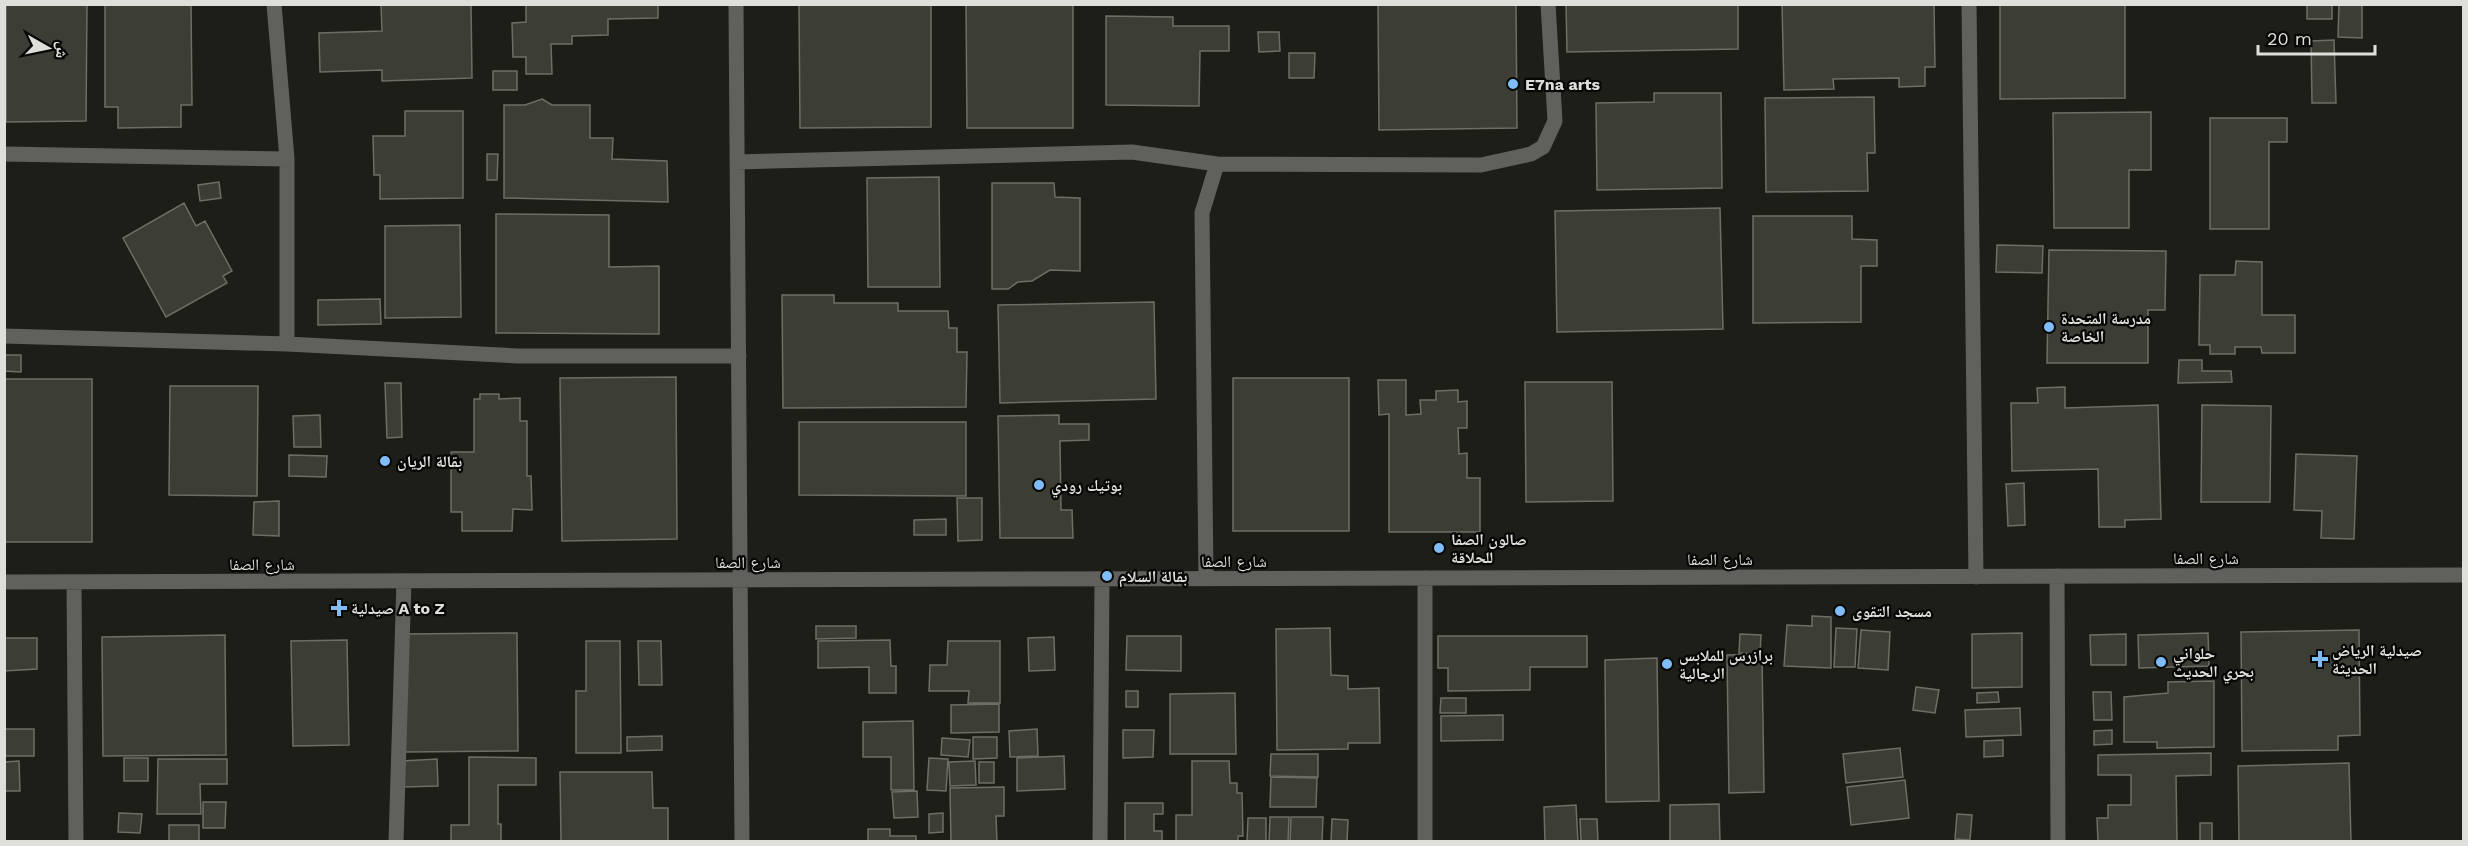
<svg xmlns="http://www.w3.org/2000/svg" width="2468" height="846" viewBox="0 0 2468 846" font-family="'Work Sans','Noto Naskh Arabic',sans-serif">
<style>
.building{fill:#3c3d35;stroke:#6d6f66;stroke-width:1.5}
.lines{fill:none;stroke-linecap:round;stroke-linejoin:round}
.minor{stroke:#60615d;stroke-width:15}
.poi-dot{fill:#81bcfa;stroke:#070805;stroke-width:2}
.labels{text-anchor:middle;stroke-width:4.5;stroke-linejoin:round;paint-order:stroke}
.poi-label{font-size:16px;font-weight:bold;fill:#dedfda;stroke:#070805;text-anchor:start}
.street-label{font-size:16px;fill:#dedfda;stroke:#070805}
</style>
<rect width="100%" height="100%" fill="#1d1e17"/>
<path class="building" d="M6,4H87L86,121L6,122Z
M105,4H191L192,105H181V127L118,128V107H105Z
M381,4H471L472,78L382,81V70L320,72L319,33L382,31Z
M526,4H658V18L608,19V35L572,36V44H551L552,74H526V57H513L512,23L526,22Z
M799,4H931V127L800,128Z
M966,4H1073V128H967Z
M1378,4H1516L1517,128L1379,130Z
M1566,4H1738V49L1567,52Z
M1782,4H1934L1935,67H1925V86L1899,87V78L1833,79L1834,89L1784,90Z
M2000,4H2125V98L2000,99Z
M2307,4H2332V19H2307Z
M2339,4H2362V38L2338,37Z
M1106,16L1173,17V26H1229V51H1200L1199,106L1106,105Z
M1258,32H1279L1280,51L1259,52Z
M2334,40L2336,103H2312L2311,41Z
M1289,53H1315L1314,78H1289Z
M493,71H517V90H493Z
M1654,93H1721L1722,188L1597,190L1596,103L1654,102Z
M1874,97L1875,153H1867L1868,191L1766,192L1765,98Z
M542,99L552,105H590V138H613L612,159L667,161L668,202L504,198V105H525Z
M405,111H463V198L380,199V175H374L373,136H405Z
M2151,112V170H2129V228H2054L2053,113Z
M2210,118H2287V142H2269V229H2210Z
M487,154H498L497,180H487Z
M939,177L940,287H868L867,178Z
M219,182L221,198L200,201L198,185Z
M992,183H1054L1055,197L1080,198V271L1050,270L1032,281L1018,282L1008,289H992Z
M184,203L196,226L205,221L232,271L223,276L227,283L166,317L123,238Z
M1720,208L1723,329L1557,332L1555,211Z
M496,214L609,215V267L659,266V334L496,333Z
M1753,216H1852V239L1877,240V266H1861V322L1753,323Z
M460,225L461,317L385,318V226Z
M1997,245L2043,246L2042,273L1996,272Z
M2049,250L2166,251L2165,310H2148V363H2047Z
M2236,261L2262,262V315H2295V353H2262L2261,347H2235V354H2210V345H2199L2200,275H2235Z
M782,295H834V303H898V311H948L949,328H957V352H967L966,407L783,408Z
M380,299L381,324L318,325V300Z
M1154,302L1156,399L1000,403L998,305Z
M4,355H21V372L4,371Z
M2179,360H2202V371H2231L2232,382L2178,383Z
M676,377L677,539L562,541L560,378Z
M1233,378H1349V531H1233Z
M4,379H92V542H4Z
M1378,380H1406V415L1421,414L1420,400H1436V391L1458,390V402L1467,401V428H1458L1459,454L1467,453V478H1480V532H1389V414L1379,415Z
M1525,382H1612L1613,501L1526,502Z
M385,383H401L402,437L387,438Z
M170,386H258L257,496L169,495Z
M2065,387V408L2158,405L2161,519L2125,520V527H2099L2098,469L2012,471L2011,403H2038L2037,388Z
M480,394H499V399L520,398V421H527V476H531L532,510L513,509L512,531H462V512H451V452H474V399H480Z
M2202,405L2271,406L2270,502H2201Z
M320,415L321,447H294L293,416Z
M1059,415V424H1089V440L1060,441L1061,510H1072L1073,538H1000L998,416Z
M799,422H966V496L799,495Z
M2296,454L2357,456L2354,539L2321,538L2322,511L2294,510Z
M289,455L327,456L326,477L289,476Z
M2024,483L2025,525L2008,526L2006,484Z
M957,498H982V540L958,541Z
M279,501V536L253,535L254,502Z
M946,519V535H914V520Z
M1812,616L1831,617V668L1784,666L1787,625L1812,626Z
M816,626H856V638L816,639Z
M1330,628L1331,675L1348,676V689L1379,688L1380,743H1348V749L1277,750L1276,629Z
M1836,628L1857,629L1855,667H1834Z
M1861,630L1890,632L1888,670L1858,668Z
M2359,630L2360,735L2338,736V750L2242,751L2241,632Z
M517,633L518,751L405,752L404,634Z
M2022,633V687L1972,688V634Z
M2208,633L2209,666L2139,668L2138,635Z
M1740,634L1761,635L1760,654L1739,653Z
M2126,634V665H2091L2090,635Z
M225,635L226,755L103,756L102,637Z
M1127,636H1181V671L1126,670Z
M1438,636H1587V667H1530V690L1448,691V668H1438Z
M1054,637L1055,670L1029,671L1028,638Z
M5,638H37V669L4,671Z
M347,640L349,745L293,746L291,641Z
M890,640L891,666H896V693H869V667L818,668V641Z
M586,641H620L621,753H576V691H586Z
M638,641H661L662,685H639Z
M948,641H1000V703H968L969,691H929L930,665H947Z
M1762,654L1764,792L1729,793L1727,655Z
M1657,658L1659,801L1606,802L1605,660Z
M2214,681V747L2157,748V742H2124V697L2168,693V682Z
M1916,687L1939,690L1935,713L1913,710Z
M1126,691H1138V707H1126Z
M1998,692L1999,702L1977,703V693Z
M2093,692H2111L2112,720H2094Z
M1235,693L1236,754H1170V694Z
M1441,698H1466V713H1440Z
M999,704V732L951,733V705Z
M2020,708L2021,735L1966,737L1965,710Z
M1503,715V740L1441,741V716Z
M913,721L914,790H891V757H863V722Z
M4,729H34V756H4Z
M1037,729L1038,756L1010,757L1009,731Z
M1123,730H1154L1153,757L1123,758Z
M2112,730V744L2094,745V731Z
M662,736V750L627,751V737Z
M973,737H997V758L973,759Z
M942,738L970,740L968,757L941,755Z
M2003,740V756L1984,757V741Z
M1900,748L1903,777L1846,783L1843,754Z
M2211,753V775L2176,776L2177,842H2098L2097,818H2108V805H2131V775H2098V755Z
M1271,754H1318V777L1270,776Z
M1064,756L1065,789L1017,791V758Z
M469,757L536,758V785H498V824H501V842H451V825H469Z
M124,758H148V781H124Z
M929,758L948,759L946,791L927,790Z
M158,759H227V784H200L201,814H157Z
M437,759L438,786L403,787L402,761Z
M19,761L20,791H4V762Z
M975,761L976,785L950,786L949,762Z
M1192,761H1229L1230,783H1237V793H1242L1243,836H1238V842H1176V815H1192Z
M979,762H994V783H979Z
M2349,763L2351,842H2239L2238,766Z
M560,772H652L653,808H668V842H561Z
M1271,777L1317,778L1316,807H1270Z
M1905,780L1909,818L1851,825L1847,787Z
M1004,787V816H996L997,842H951L950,788Z
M917,791L918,817L894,818L892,792Z
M203,802H226L225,828H203Z
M1125,803H1163V814H1154V831H1162V842H1125Z
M1719,804L1720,842H1670V805Z
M1576,805L1578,842H1545L1544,807Z
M119,813L142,814L140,833L118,832Z
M943,813V832L929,833V814Z
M1957,814L1972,815L1970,840L1955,839Z
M1270,817H1289L1288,842H1269Z
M1291,817H1323L1322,842H1290Z
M1248,818H1266V842H1247Z
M1332,819L1348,820L1347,842H1331Z
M1580,819H1597L1598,842H1581Z
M2200,823H2212V842H2200Z
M169,825H199V842H169Z
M868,829H890V836H916V842H868Z"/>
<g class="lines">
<path class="minor" d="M274,4L287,159V344
M736,4L742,842
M1969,4L1976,577
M4,154L287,159
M737,162L1132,152L1217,164L1481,165L1531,154L1543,147L1555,121L1548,4
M4,336L287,344L518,356H739
M2057,576L2058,842
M1206,579L1202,213L1217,164
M4,582L2464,575
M74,582L76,842
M396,842L404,581
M1100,842L1102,579
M1425,842V578"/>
</g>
<g class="poi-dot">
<circle cx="1513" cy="84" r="6"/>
<circle cx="2049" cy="327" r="6"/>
<circle cx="385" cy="461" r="6"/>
<circle cx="1039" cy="485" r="6"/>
<circle cx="1439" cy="548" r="6"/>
<circle cx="1107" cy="576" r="6"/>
<path d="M336 599h6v6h6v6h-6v6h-6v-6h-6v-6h6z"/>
<circle cx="1840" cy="611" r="6"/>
<path d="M2317 650h6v6h6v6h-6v6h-6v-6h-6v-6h6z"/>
<circle cx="2161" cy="662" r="6"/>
<circle cx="1667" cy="664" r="6"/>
</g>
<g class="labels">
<g class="poi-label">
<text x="1525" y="90">E7na arts</text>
<text x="2061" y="324">مدرسة المتحدة<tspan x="2061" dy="18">الخاصة</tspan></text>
<text x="397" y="467">بقالة الريان</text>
<text x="1051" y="491">بوتيك رودي</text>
<text x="1451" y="545">صالون الصفا<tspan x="1451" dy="18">للحلاقة</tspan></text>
<text x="1119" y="582">بقالة السلام</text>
<text x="351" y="614">صيدلية A to Z</text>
<text x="1852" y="617">مسجد التقوى</text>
<text x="2332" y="656">صيدلية الرياض<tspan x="2332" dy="18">الحديثة</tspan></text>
<text x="2173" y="659">حلواني<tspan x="2173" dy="18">بحري الحديث</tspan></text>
<text x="1679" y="661">برازرس للملابس<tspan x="1679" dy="18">الرجالية</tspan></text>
</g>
<g class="street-label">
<text x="2206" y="564">شارع الصفا</text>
<text x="1720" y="565">شارع الصفا</text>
<text x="1234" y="567">شارع الصفا</text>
<text x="748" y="568">شارع الصفا</text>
<text x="262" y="570">شارع الصفا</text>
</g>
</g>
<rect width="2468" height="846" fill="none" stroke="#dedfda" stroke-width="12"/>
<g transform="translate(48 48) rotate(99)" stroke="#070805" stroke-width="4.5" paint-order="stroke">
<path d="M0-4.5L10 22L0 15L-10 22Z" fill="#dedfda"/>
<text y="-9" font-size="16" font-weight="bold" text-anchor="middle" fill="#dedfda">ش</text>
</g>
<path d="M2258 45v9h117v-9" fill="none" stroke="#dedfda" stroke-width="3"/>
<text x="2267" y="45" font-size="18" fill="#dedfda" stroke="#070805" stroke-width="4.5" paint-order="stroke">20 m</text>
</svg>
